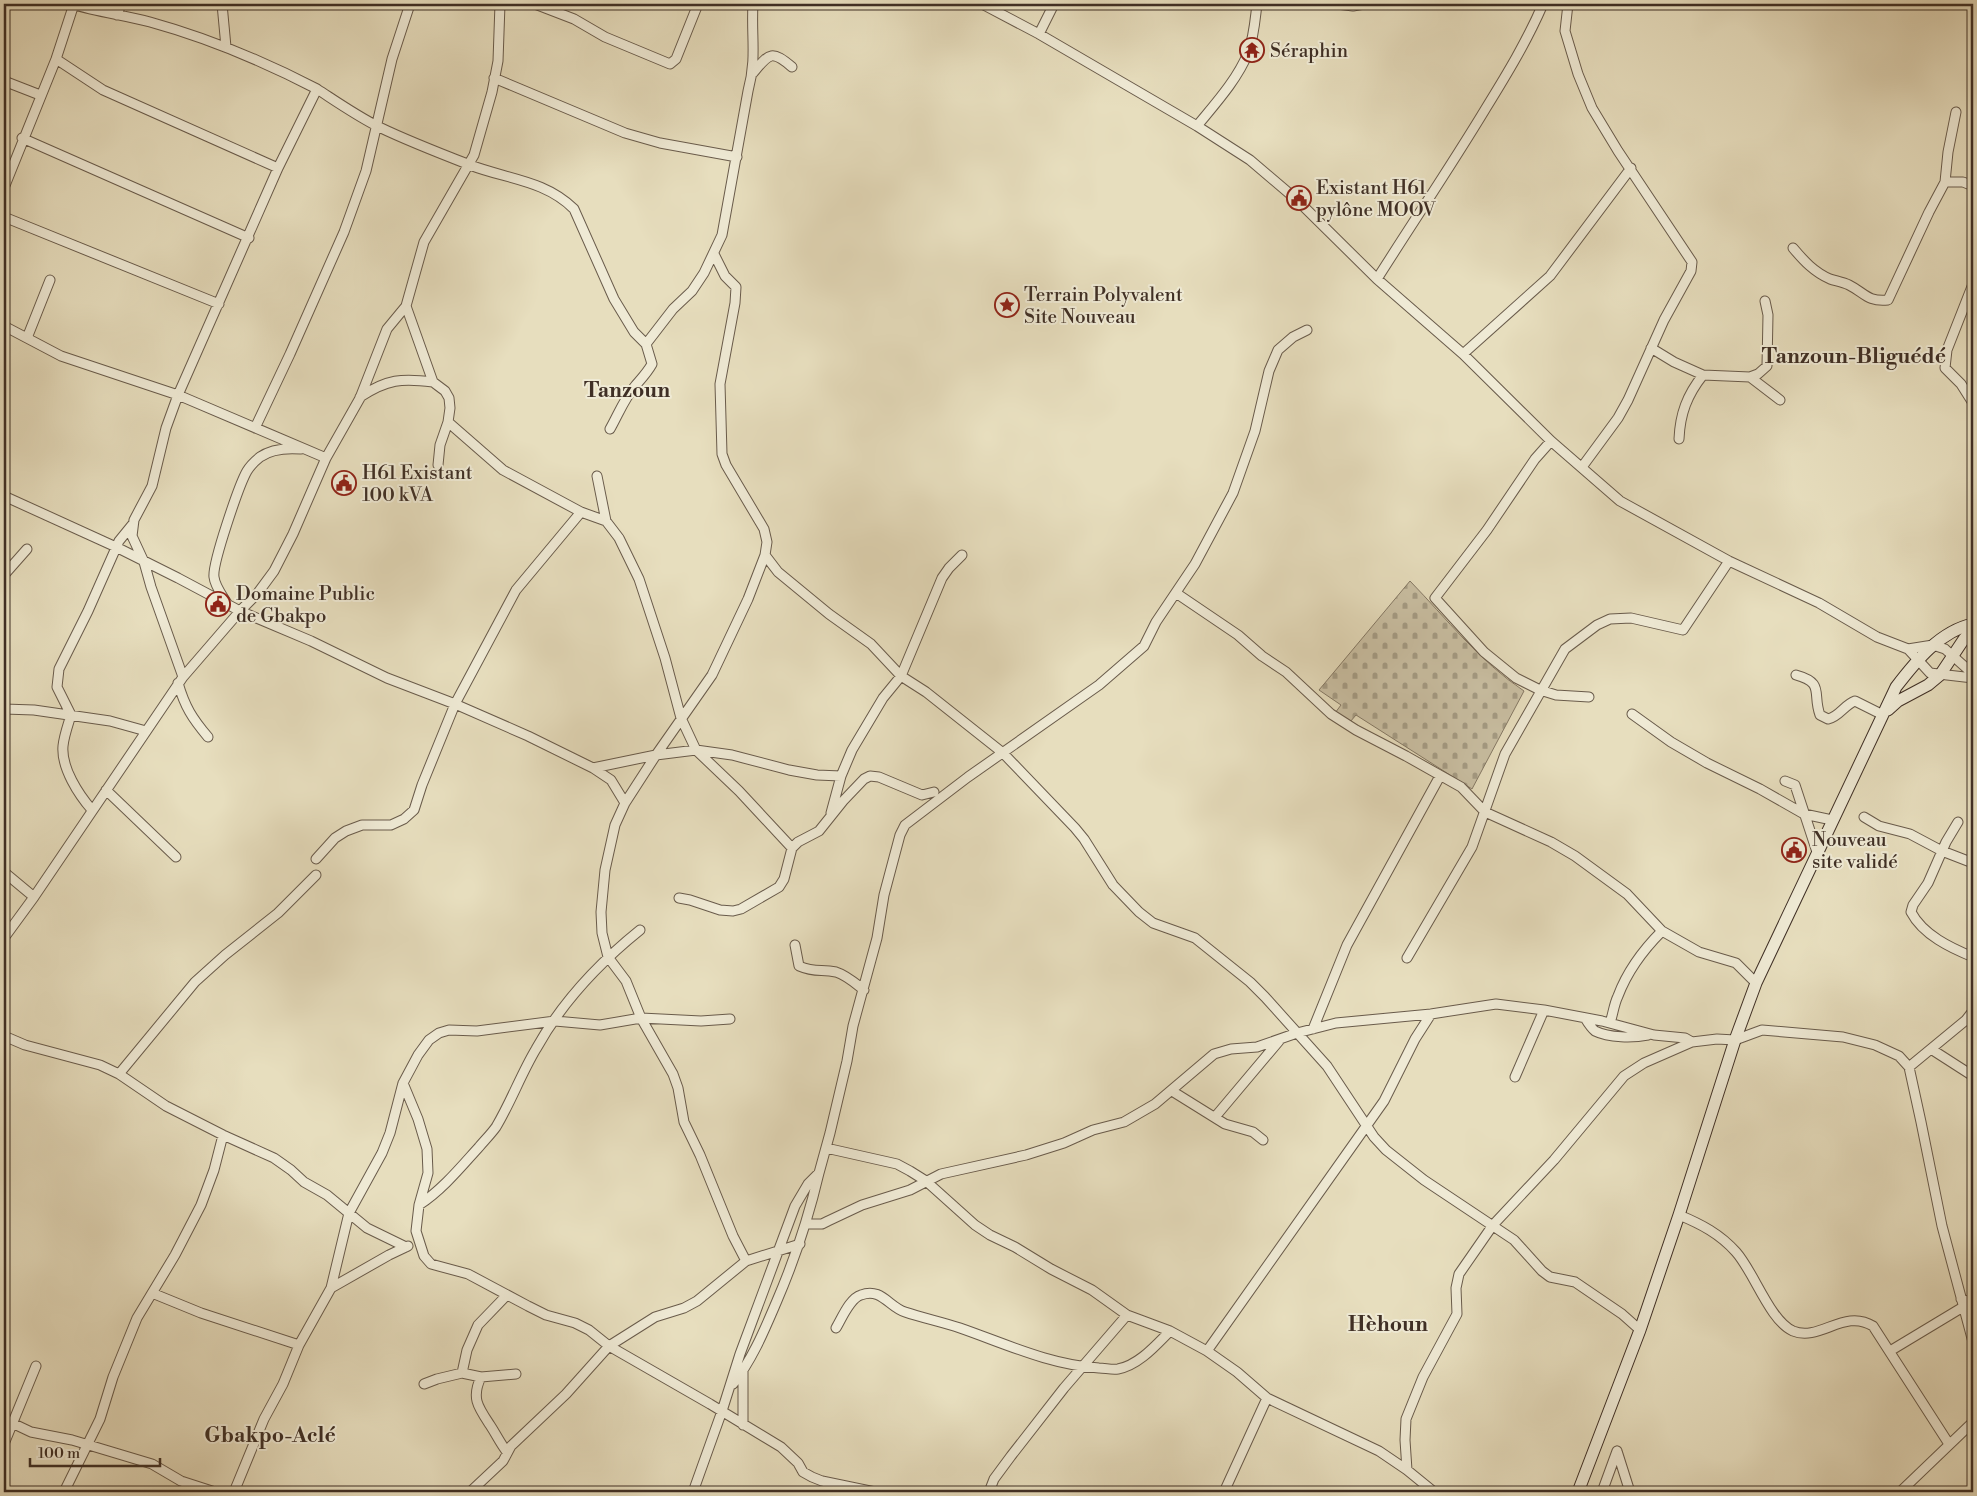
<svg xmlns="http://www.w3.org/2000/svg" width="1977" height="1496" viewBox="0 0 1977 1496" font-family="'Libre Bodoni',serif">
<style>
.cemetery{fill:url(#cemetery-stones);stroke:#847864}
.lines{fill:none;stroke-linecap:round;stroke-linejoin:round}
.minor-casing{stroke:#695b4b;stroke-width:11}
.secondary-casing{stroke:#3f2f25;stroke-width:13}
.minor{stroke:#efead5;stroke-width:9}
.secondary{stroke:#efead5;stroke-width:11}
.labels{text-anchor:middle;stroke-width:4;stroke-linejoin:round;paint-order:stroke}
.poi-label{font-size:19px;fill:#3f2f25;stroke:#efead5;text-anchor:start}
.quarter-label{font-size:21px;font-weight:bold;fill:#3f2f25;stroke:#efead5}
</style>
<defs>
<pattern id="cemetery-stones" width="16" height="16" patternUnits="userSpaceOnUse" patternTransform="scale(1.25)"><rect width="16" height="16" fill="#cac0a4"/><path d="M2 7V4a2 2 0 0 1 4 0v3zM10 15v-3a2 2 0 0 1 4 0v3z" fill="#a59c85"/></pattern>
</defs>
<rect width="100%" height="100%" fill="#e7debe"/>
<filter id="stains"><feTurbulence type="fractalNoise" baseFrequency=".004" numOctaves="4"/><feColorMatrix values="0 0 0 0 .2 0 0 0 0 .09 0 0 0 0 .02 0 0 0 .5 -.17"/></filter>
<radialGradient id="worn" r=".72"><stop offset=".6" stop-color="#630" stop-opacity="0"/><stop offset="1" stop-color="#630" stop-opacity=".3"/></radialGradient>
<path class="cemetery" d="M1410,581C1446,618 1480,662 1524,691L1472,789L1356,715L1350,722L1335,713L1341,705L1319,690Z"/>
<g class="lines">
<defs>
<path id="minor" d="M72,4C97,12 124,15 150,22C208,38 263,61 317,89L278,168L178,395L166,428L152,486L134,520L132,536L144,562L151,587L183,677
M222,4L226,47
M535,4L574,19L605,37L670,64L676,59L698,4
M982,4L1039,34L1197,126L1250,160L1297,200L1377,279L1463,354L1551,441L1620,501L1729,561L1819,603L1877,637L1908,649L1933,645L1945,649L1973,674
M1337,4L1353,6L1364,4
M1568,4L1565,31L1578,74L1592,108L1618,151L1692,262L1691,271L1664,320L1628,400L1618,418L1582,467
M117,15L121,4
M1039,34L1054,4
M56,59L103,90L278,168
M753,73C769,54 771,49 792,67
M494,78L625,133L660,143L737,157
M4,81L40,95
M317,89C337,102 357,116 379,127C408,141 439,153 470,165C506,179 545,180 574,209L614,299L634,332L646,344L652,364C647,373 641,379 635,386C624,399 618,415 610,429
M1197,126C1215,104 1237,80 1248,53C1254,37 1255,20 1257,4
M22,138L249,238
M1945,182H1963L1973,186
M4,188L56,59L74,4
M4,217L219,304
M1793,248C1804,261 1814,272 1830,279C1836,281 1843,282 1849,285C1865,293 1867,302 1888,300L1929,212L1945,182L1948,152L1956,112
M714,254L725,276L736,287L735,303L720,384L722,454L726,465L764,529L767,542L765,555L748,599L712,675L656,755L625,803L615,825L605,870L601,912L602,933L608,957L626,981L641,1018L673,1074L678,1088L684,1122L700,1155L733,1236L746,1261
M1377,279C1413,222 1451,166 1486,108C1507,74 1527,41 1543,4
M1973,284L1947,350L1945,368L1961,384L1973,403
M406,306L433,382L445,391L449,398L450,408L448,422L440,445L438,465
M4,326L61,356L178,395L326,458
M27,338L50,280
M646,344L673,309L692,291L704,273L722,235L748,91C757,58 751,36 753,4
M1651,348L1674,362L1703,375L1750,377L1780,400
M1463,354L1550,276L1631,168
M1750,377L1758,374L1767,366L1768,315L1765,301
M360,397C387,379 402,378 433,382
M448,422L503,470L581,512L606,521L619,538L639,579L665,658L681,718L696,750L739,791L792,848
M255,428L290,354L344,232L366,171L392,59L410,4
M1679,439C1680,414 1687,395 1703,375
M1551,441L1535,459L1487,530L1435,598L1484,652L1516,678L1540,690L1556,695L1589,697
M597,476L606,521
M4,496L116,547L178,578L240,611L311,641L387,678L455,704L528,736L593,768L656,755L696,750L732,755L789,770L817,775L841,776
M765,555L778,572L829,614L871,644L901,676L926,692L1003,753L1075,828L1084,839L1113,885L1139,912L1153,923L1195,938L1250,982L1265,997L1327,1066L1374,1137L1386,1150L1424,1180L1514,1240L1542,1271L1550,1277L1575,1282L1622,1314L1640,1330
M4,575L27,549
M1176,593L1238,635L1262,656L1286,672L1331,714L1356,730L1406,756L1461,787L1485,812L1551,842L1575,856L1627,894L1662,931L1699,952L1736,963L1756,983
M228,605C223,596 215,587 214,577C212,564 239,485 247,471C250,466 255,461 260,457C271,449 288,448 301,449
M1908,649L1930,673L1973,678
M1796,675C1825,683 1812,693 1820,715L1828,719C1839,717 1844,705 1855,701L1883,715
M178,683C185,707 192,718 208,737
M4,709L34,710L110,721L146,731
M1632,714L1671,742L1707,763L1760,789L1804,814L1832,820
M593,768L611,780L625,803
M1785,781L1795,785L1817,852
M106,790L176,857
M92,810C79,795 61,768 63,746C64,736 68,725 71,715L57,687L59,669L88,611L119,541L132,525
M831,813L841,776L852,750L883,698L901,676L942,578L949,568L962,555
M1864,817L1879,826L1910,834L1942,851L1973,863
M1958,822L1946,842L1928,883L1913,905L1911,912C1923,935 1951,948 1973,957
M316,859L335,838L346,831L362,825H391L404,819L414,810L422,785L455,704L516,590L581,512
M4,872L34,897
M679,898L690,900L720,910L733,911L741,909L779,887L784,879L792,848L798,842L819,831L843,801L864,779L870,776L879,777L922,795L934,792
M4,938L34,897L183,677L240,611L257,594L274,571L293,534L326,458L360,398L387,329L406,306L424,242L474,155L492,92L498,61L500,4
M795,945L799,966C815,973 821,969 836,972C846,975 855,983 864,990
M1407,958L1472,847L1505,754L1565,649L1597,625L1610,619L1631,618L1683,630L1729,561
M1973,1011L1966,1020L1909,1067L1921,1122L1942,1226L1973,1342
M1585,1018C1588,1023 1591,1028 1595,1031C1609,1038 1633,1038 1648,1035
M1610,1023C1613,1014 1614,1004 1618,996C1627,972 1644,949 1662,931
M1313,1029L1347,945L1440,776
M4,1036L25,1045L100,1065L119,1074L166,1106L223,1135L274,1158L291,1170L304,1182L327,1195L367,1228L406,1247
M1931,1049L1973,1076
M119,1074L195,982L225,955L278,913L316,875
M1515,1077L1544,1010
M403,1083L418,1119L427,1149L428,1173L419,1205L416,1231L424,1256L431,1264L468,1274L528,1306L546,1315L575,1323L589,1330L609,1346L710,1404L781,1447L798,1463L803,1472L812,1477L822,1481L875,1492
M1172,1091L1225,1124L1253,1132L1263,1140
M1215,1117L1279,1041
M826,1148L897,1164L910,1171L926,1181L975,1225L990,1235L1015,1247L1051,1269L1092,1290L1127,1315L1170,1331L1207,1351L1237,1372L1267,1398L1379,1451L1407,1470L1434,1492
M419,1205C442,1190 460,1168 479,1147C484,1141 491,1134 496,1127C511,1102 521,1074 536,1049C562,1002 599,963 640,930
M1679,1215C1701,1224 1720,1234 1736,1252C1754,1272 1770,1321 1793,1331C1820,1342 1844,1308 1873,1326L1949,1444
M807,1224H822L828,1221L862,1205L910,1190L941,1174L1026,1155L1064,1143L1093,1130L1124,1122L1155,1104L1214,1054L1231,1049L1257,1047L1297,1033L1336,1023L1431,1014L1496,1004L1544,1010L1602,1021L1654,1035L1685,1038L1692,1042L1717,1039L1735,1040L1762,1030L1843,1037L1875,1045L1899,1056L1909,1067
M331,1288L389,1255L408,1246
M152,1293L201,1313L299,1345
M1961,1299L1973,1303
M836,1328C842,1318 850,1298 861,1295C881,1287 889,1307 905,1312C923,1318 942,1322 960,1328C1006,1344 1050,1365 1099,1368C1105,1368 1112,1370 1118,1369C1139,1365 1156,1345 1170,1331
M1207,1351L1384,1101L1415,1039L1431,1014
M1890,1351L1963,1307
M743,1372V1425
M462,1373L467,1350L478,1325L507,1295
M481,1377C471,1398 478,1407 490,1425C496,1434 500,1443 507,1452
M424,1384L437,1379L462,1373L481,1377L516,1374
M733,1384C752,1360 764,1331 776,1303C795,1259 808,1220 819,1173
M12,1423L31,1432L72,1440L152,1464L181,1481L215,1492
M4,1444L36,1366
M1617,1451L1630,1492
M1407,1470L1405,1440L1406,1419L1423,1377L1457,1314L1456,1288L1459,1274L1493,1225L1554,1160L1624,1076L1644,1063L1692,1042
M64,1492L100,1419L113,1377L137,1318L175,1255L201,1205L214,1170L223,1135
M234,1492L264,1419L283,1384L299,1345L331,1288L349,1213L382,1153L390,1133L403,1083L418,1055L429,1040L439,1033L449,1030L477,1031L555,1021L600,1025L641,1018L701,1021L730,1019
M470,1492L503,1461L511,1446L566,1394L609,1346L655,1317L684,1308L697,1301L746,1261L800,1244
M693,1492L722,1411L740,1354L795,1206L808,1184L819,1173L830,1133L847,1061L853,1026L877,938L884,895L900,835L905,825L968,777L1099,685L1144,646L1156,622L1195,564L1233,493L1255,431L1269,371L1278,350L1293,337L1307,330
M989,1492L994,1479L1011,1456L1064,1388L1127,1315
M1224,1492L1267,1398
M1602,1492L1617,1451
M1900,1492L1973,1422"/>
<path id="secondary" d="M1888,710L1898,701L1928,685L1940,675L1964,639L1973,630
M1578,1492L1640,1330L1679,1215L1735,1040L1756,983L1896,687C1916,661 1940,631 1973,624"/>
</defs>
<use href="#minor" class="minor-casing"/>
<use href="#secondary" class="secondary-casing"/>
<use href="#minor" class="minor"/>
<use href="#secondary" class="secondary"/>
</g>
<defs>
<symbol id="temple-ring" viewBox="-11 -11 22 22"><circle r="9.5" fill="#efead5" stroke="#8f2418" stroke-width="1.5"/><path d="M0-6L5-2H3V0L6.5 2.5H4V6H1.5V3h-3V6H-4V2.5H-6.5L-3 0V-2H-5Z" fill="#8f2418"/></symbol>
<symbol id="civic-ring" viewBox="-11 -11 22 22"><circle r="9.5" fill="#efead5" stroke="#8f2418" stroke-width="1.5"/><path d="M-.6-6.5H3V-4.5H.6V-3L4-1V1h2V6H-6V1h2V-1L-.6-3ZM-1.2 2.5V6h2.4V2.5Z" fill="#8f2418"/></symbol>
<symbol id="sight-ring" viewBox="-11 -11 22 22"><circle r="9.5" fill="#efead5" stroke="#8f2418" stroke-width="1.5"/><path d="M0-6L1.8-2.2L6-1.7L2.9 1.2L3.7 5.4L0 3.3L-3.7 5.4L-2.9 1.2L-6-1.7L-1.8-2.2Z" fill="#8f2418"/></symbol>
</defs>
<g fill-rule="evenodd">
<use href="#temple-ring" x="1238" y="36" width="28" height="28"/>
<use href="#civic-ring" x="1285" y="184" width="28" height="28"/>
<use href="#sight-ring" x="993" y="291" width="28" height="28"/>
<use href="#civic-ring" x="330" y="469" width="28" height="28"/>
<use href="#civic-ring" x="204" y="590" width="28" height="28"/>
<use href="#civic-ring" x="1780" y="836" width="28" height="28"/>
</g>
<g class="labels">
<g class="poi-label">
<text x="1270" y="57">Séraphin</text>
<text x="1316" y="194">Existant H61<tspan x="1316" dy="22">pylône MOOV</tspan></text>
<text x="1024" y="301">Terrain Polyvalent<tspan x="1024" dy="22">Site Nouveau</tspan></text>
<text x="362" y="479">H61 Existant<tspan x="362" dy="22">100 kVA</tspan></text>
<text x="236" y="600">Domaine Public<tspan x="236" dy="22">de Gbakpo</tspan></text>
<text x="1812" y="846">Nouveau<tspan x="1812" dy="22">site validé</tspan></text>
</g>
<g class="quarter-label">
<text x="1854" y="363">Tanzoun-Bliguédé</text>
<text x="627" y="397">Tanzoun</text>
<text x="1388" y="1331">Hèhoun</text>
<text x="270" y="1442">Gbakpo-Aclé</text>
</g>
</g>
<rect width="1977" height="1496" fill="none" stroke="#e7debe" stroke-width="20"/>
<rect x="5" y="5" width="1967" height="1486" fill="none" stroke="#3f2f25" stroke-width="2.5"/>
<rect x="10" y="10" width="1957" height="1476" fill="none" stroke="#3f2f25"/>
<path d="M30 1458v8h130v-8" fill="none" stroke="#3f2f25" stroke-width="2.5"/>
<text x="38" y="1458" font-size="15" fill="#3f2f25" stroke="#efead5" stroke-width="4" paint-order="stroke">100 m</text>
<rect width="100%" height="100%" filter="url(#stains)"/>
<rect width="100%" height="100%" fill="url(#worn)"/>
</svg>
